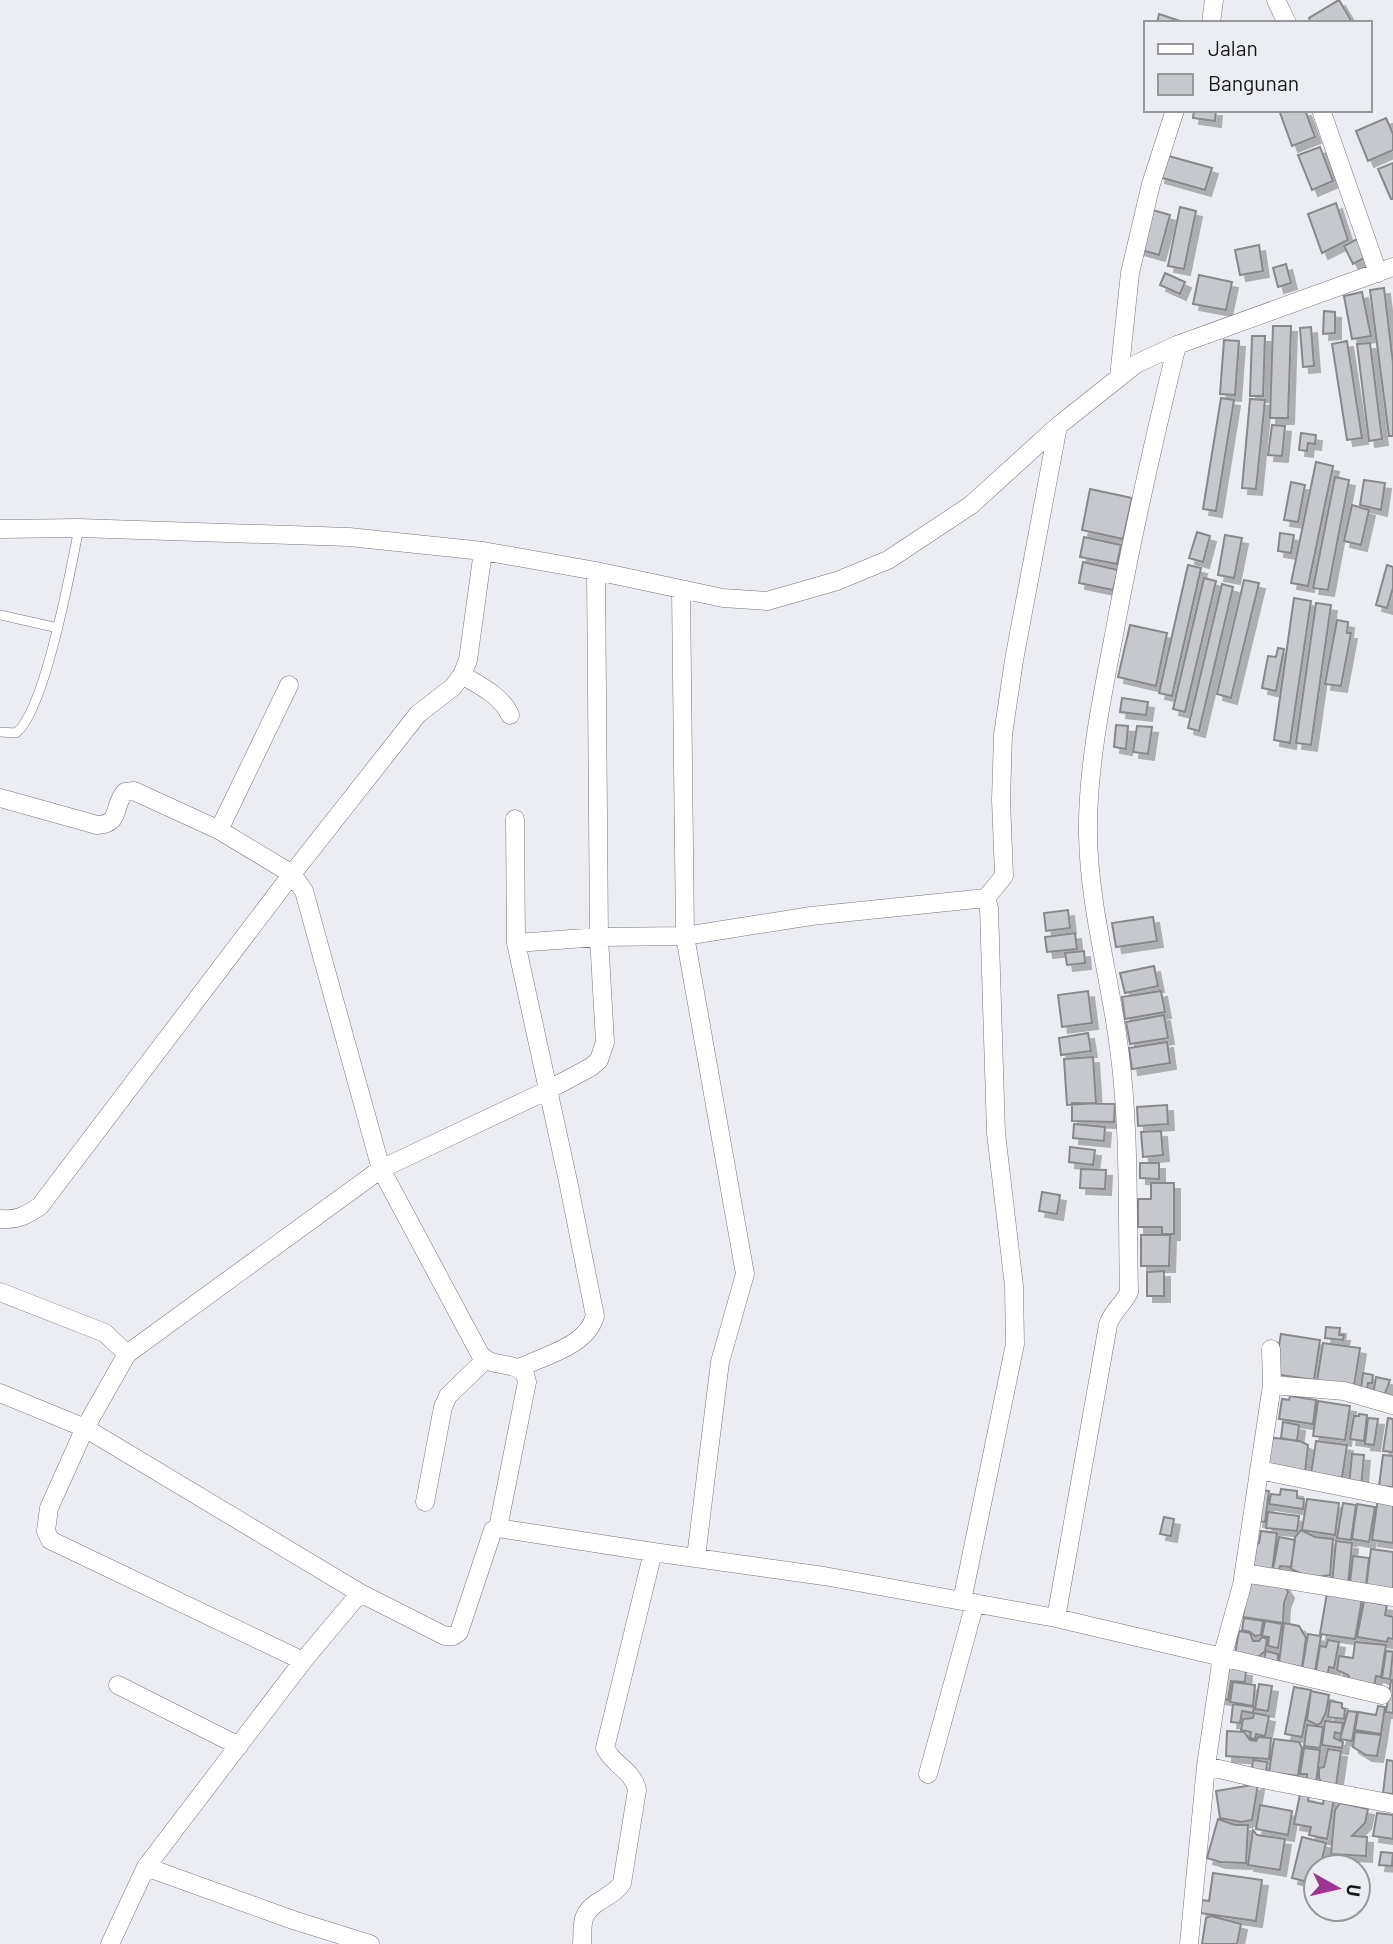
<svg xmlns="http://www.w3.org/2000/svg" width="1393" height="1944" viewBox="0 0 1393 1944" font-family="Barlow,sans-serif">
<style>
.building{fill:#c7c8cd;stroke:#87888c;stroke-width:2;filter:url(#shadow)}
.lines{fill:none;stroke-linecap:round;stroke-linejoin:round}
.service-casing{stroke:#75767a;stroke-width:10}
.minor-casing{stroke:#75767a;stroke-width:19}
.service{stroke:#fff;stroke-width:9}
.minor{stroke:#fff;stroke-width:18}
</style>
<defs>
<filter id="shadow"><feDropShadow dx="6" dy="6" stdDeviation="0" flood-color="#0004"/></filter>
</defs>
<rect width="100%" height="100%" fill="#ecedf2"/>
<path class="building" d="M1339,0L1352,22L1311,23L1309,18Z
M1159,14L1186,23H1157Z
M1194,110H1216L1215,121L1193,118Z
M1279,110H1305L1315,137L1292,146Z
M1386,118L1393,134V150L1368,161L1356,131Z
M1320,147L1333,181L1312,190L1298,155Z
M1165,155L1212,168L1205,190L1159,177Z
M1393,163V199H1391L1378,169Z
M1336,203L1348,240L1322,253L1308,214Z
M1180,207L1196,211L1184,269L1168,266Z
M1149,209L1170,215L1159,255L1138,249Z
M1359,238L1368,256L1353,264L1344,246Z
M1259,245L1263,271L1240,275L1235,250Z
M1286,264L1291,283L1278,287L1273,268Z
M1165,273L1185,282L1180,294L1160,285Z
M1199,275L1232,282L1226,310L1193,304Z
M1384,288L1393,363V436H1389L1370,290Z
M1362,292L1371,336L1352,339L1344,296Z
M1324,311L1335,312V333L1323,334Z
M1273,326H1291L1288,418H1270Z
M1311,327L1314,366L1303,367L1300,328Z
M1252,336H1265L1263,396H1250Z
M1224,340L1239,341L1235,395L1220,394Z
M1347,341L1362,438L1347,440L1332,344Z
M1370,343L1382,439L1369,441L1357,344Z
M1221,398L1234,400L1216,511L1203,509Z
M1250,399L1265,400L1256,489L1242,488Z
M1272,425L1285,426L1282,456L1268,455Z
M1301,433L1316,435L1315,444L1308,443L1307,451L1299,450Z
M1316,462L1333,466L1308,586L1291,583Z
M1335,477L1349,480L1328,590L1313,588Z
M1364,480L1385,483L1381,510L1360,505Z
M1291,482L1305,485L1298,522L1284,520Z
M1090,489L1132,498L1123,539L1082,530Z
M1352,505L1369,510L1361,545L1344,541Z
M1197,532L1210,536L1203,562L1189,558Z
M1280,533L1294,535L1291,553L1278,551Z
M1225,535L1242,538L1234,578L1218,575Z
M1084,537L1121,545L1117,564L1080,557Z
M1083,562L1118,570L1113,590L1079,583Z
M1188,565L1201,568L1172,696L1159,693Z
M1387,565L1393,567V588L1387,608L1376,605Z
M1204,578L1216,581L1185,712L1173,709Z
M1244,580L1259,583L1231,698L1217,694Z
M1222,584L1233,587L1199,731L1188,728Z
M1294,598L1311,601L1290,743L1274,740Z
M1316,603L1331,605L1311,745L1296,743Z
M1337,620L1348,622L1347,633H1351L1341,686L1325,684Z
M1130,625L1167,633L1156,686L1118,677Z
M1278,648L1284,649L1276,691L1262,688L1268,656L1276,657Z
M1122,698L1148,702L1146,715L1120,712Z
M1116,725L1128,726L1126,749L1114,747Z
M1137,726L1152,727L1148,754L1133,752Z
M1068,910L1070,928L1046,931L1044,913Z
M1153,917L1157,941L1116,947L1112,923Z
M1075,933L1077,949L1047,952L1045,937Z
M1084,951L1085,963L1067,965L1065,953Z
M1154,966L1158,986L1125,993L1120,973Z
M1088,991L1092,1023L1062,1027L1058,995Z
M1161,991L1165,1012L1125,1019L1122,997Z
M1164,1015L1168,1038L1130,1044L1126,1022Z
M1088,1033L1091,1051L1061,1055L1059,1038Z
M1167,1042L1170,1063L1132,1069L1129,1048Z
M1093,1057L1096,1103L1067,1105L1064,1059Z
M1072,1103L1115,1104L1114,1122L1072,1121Z
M1167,1105L1168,1124L1138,1126L1137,1107Z
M1074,1124L1105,1127L1104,1141L1073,1138Z
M1161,1131L1163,1155L1143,1157L1141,1132Z
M1070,1147L1095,1150L1093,1165L1069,1162Z
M1140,1163H1159V1179L1140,1178Z
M1081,1169L1106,1170L1105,1189L1080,1188Z
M1151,1183H1174V1234H1162V1227H1138V1199H1151Z
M1042,1192L1060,1195L1057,1214L1039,1211Z
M1141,1235H1170L1169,1266H1141Z
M1164,1271V1296H1147V1272Z
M1326,1327L1340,1328L1339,1335H1344L1343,1340L1325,1338Z
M1281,1334L1320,1340L1314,1380L1274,1374Z
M1323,1343L1360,1348L1354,1386L1317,1381Z
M1363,1373L1373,1375L1372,1383H1368L1367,1390L1361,1389Z
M1376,1377L1390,1380L1384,1396L1373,1394Z
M1290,1396L1316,1400L1313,1424L1279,1419L1282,1399L1289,1400Z
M1318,1401L1350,1406L1345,1440L1313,1436Z
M1359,1414L1367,1415L1364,1441L1350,1439L1354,1416H1359Z
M1368,1418L1378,1419L1374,1445L1365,1444Z
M1388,1418L1393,1419V1452L1383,1451Z
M1283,1422L1299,1425L1297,1441L1281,1438Z
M1267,1437L1300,1441L1308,1445L1305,1473L1275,1469L1264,1462Z
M1316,1441L1347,1445L1342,1478L1311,1474Z
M1352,1454L1364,1455L1361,1488L1349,1486Z
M1383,1455L1393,1456V1487L1379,1486Z
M1281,1489L1297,1491V1498L1304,1499L1303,1509L1269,1504L1271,1494L1280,1495Z
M1261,1490L1269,1491L1265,1522L1257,1521Z
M1378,1497L1393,1499V1543L1372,1540Z
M1307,1499L1339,1503L1335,1535L1302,1530Z
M1343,1503L1356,1505L1351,1540L1337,1538Z
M1357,1504L1375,1507L1369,1542L1352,1539Z
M1268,1512L1299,1516L1297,1531L1266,1528Z
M1164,1517L1174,1519L1171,1536L1160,1534Z
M1301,1530L1315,1537L1333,1539L1330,1575L1311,1578L1291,1569L1295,1537Z
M1261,1531L1277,1533L1272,1572L1253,1569L1256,1545L1259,1543Z
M1279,1537L1295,1540L1291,1567L1280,1566L1279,1570L1273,1569Z
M1336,1541L1352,1543L1348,1585L1332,1583Z
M1371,1549L1393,1552V1592L1366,1588Z
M1353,1556L1369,1558L1366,1585L1350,1583Z
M1250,1577L1281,1581L1288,1592L1284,1603L1283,1623L1243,1617Z
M1327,1593L1362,1599L1355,1639L1320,1634Z
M1364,1601L1387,1605L1385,1615L1393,1617V1639L1388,1638L1387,1642L1357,1637Z
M1244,1618L1263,1621L1261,1635L1255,1636L1250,1632L1242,1630Z
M1265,1621L1282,1624L1278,1648L1268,1646L1269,1637L1262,1636Z
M1284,1623L1299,1626L1306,1638L1302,1667L1279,1663Z
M1239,1631L1250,1633L1253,1641H1259L1262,1637L1267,1639L1265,1651L1258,1657L1235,1654Z
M1308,1634L1321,1636L1315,1671L1302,1669Z
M1328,1640L1339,1642L1334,1668L1329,1667L1327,1679L1315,1677L1320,1646L1326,1647Z
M1355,1642L1386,1645L1381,1677L1376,1676L1374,1686L1352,1684L1348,1675L1337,1670L1339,1656L1353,1658Z
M1266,1651L1278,1654V1666H1262Z
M1386,1651L1393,1652L1390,1679L1382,1678Z
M1224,1667L1246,1670L1245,1682L1231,1681L1228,1700L1220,1698Z
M1391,1680H1393V1713L1386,1712Z
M1233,1682L1255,1685L1253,1706L1230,1702Z
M1259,1684L1272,1686L1268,1711L1255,1709Z
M1294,1687L1311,1690L1302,1737L1285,1734Z
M1311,1691L1329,1695L1326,1712L1321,1723L1317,1725L1307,1720Z
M1330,1701L1342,1703V1708L1345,1709L1344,1719L1328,1717Z
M1233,1704L1254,1707L1253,1713L1242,1711L1240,1723L1231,1722Z
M1378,1706L1385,1707L1381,1734L1355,1730L1358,1712L1376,1715Z
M1348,1711L1357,1712L1352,1741L1340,1739Z
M1254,1713L1269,1716L1265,1736L1256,1734L1255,1739L1250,1738L1251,1732L1241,1730L1243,1719L1253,1718Z
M1325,1721L1343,1723L1341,1734L1335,1732L1334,1738L1343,1742L1342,1748L1322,1745Z
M1307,1725L1323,1727L1320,1748L1304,1746Z
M1227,1731L1244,1732L1250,1740L1256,1741L1258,1737L1271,1738L1269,1759L1226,1756Z
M1355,1732L1381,1735L1377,1756L1366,1755L1353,1747Z
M1274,1739L1299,1742L1302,1748L1298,1776L1269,1772Z
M1304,1748L1320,1750L1316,1784L1307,1783V1774H1300Z
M1328,1749L1341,1751L1336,1786L1322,1784L1319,1778V1768L1324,1767Z
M1253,1760L1267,1762L1266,1776L1251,1774Z
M1387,1760L1393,1761V1794L1383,1793Z
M1258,1784L1252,1820L1241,1822L1220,1818L1216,1791Z
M1300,1794L1309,1796L1308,1801L1323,1804L1324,1797L1334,1799L1327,1839L1309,1835L1311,1827L1294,1824Z
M1340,1803L1368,1809L1365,1823L1352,1836L1367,1837L1366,1856L1331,1854L1335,1810Z
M1260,1805L1292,1811L1288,1835L1256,1829Z
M1377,1813L1393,1815V1839L1373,1836Z
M1218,1819L1235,1825H1248L1246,1863L1220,1862L1207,1858Z
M1253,1830L1257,1835L1285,1839L1280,1870L1248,1865Z
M1302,1837L1326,1843L1320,1867H1316V1874L1312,1873L1304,1881L1292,1878Z
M1381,1852L1393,1853L1392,1866L1379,1865Z
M1213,1873L1262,1880L1256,1921L1200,1913L1202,1900L1209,1901Z
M1211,1916L1241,1924L1237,1944H1202L1206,1918Z"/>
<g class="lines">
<defs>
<path id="service" d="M0,615L58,628
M0,732L16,733C45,711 71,568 79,528"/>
<path id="minor" d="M1276,0L1287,23
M1211,23L1214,0
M1321,110L1378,273
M1119,377L1130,273L1151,184L1175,110
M0,529L79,528L349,537L483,551L596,571L723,598L767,601L837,581L888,560L971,505L1058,426L1136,364L1177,345L1393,267
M681,590L685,936L745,1274L720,1362L696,1557
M462,675C480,686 502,696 510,715
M0,798L97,825C122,824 112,806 125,792L134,791L219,830L292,874L304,891L381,1169L480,1354C492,1369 512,1360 525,1374L527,1382L498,1528
M515,819L516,943L568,1181L595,1316C587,1346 546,1355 519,1368
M219,830L289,685
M986,898L1004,876L1001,800L1003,735L1014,660L1058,426
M516,943L599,937L685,936L811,916L986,898L989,908L996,1133L1014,1286L1015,1344L962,1601
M0,1219C16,1221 27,1215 40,1206L292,874L418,714L453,687L462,675L468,660L483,551
M0,1292L105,1333L127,1354
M1271,1349L1272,1385L1242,1585L1222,1657L1382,1695
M1272,1385L1344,1391L1393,1405
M0,1393L85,1428L360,1593L445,1636H453L459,1632L493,1530L498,1528L653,1552L824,1576L1056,1618L1222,1657L1206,1766L1189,1944
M1259,1470L1393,1497
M425,1502L443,1407L448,1396L485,1360
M1244,1573L1393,1597
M1056,1618L1108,1325C1112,1311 1123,1305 1129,1292C1127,1211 1130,1129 1119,1048C1110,977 1089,906 1088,834C1087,772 1101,701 1113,640C1131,541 1153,443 1177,345
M303,1661L50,1540L46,1531L49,1508L85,1428L127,1354L381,1169L548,1090L591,1067L599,1060L605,1042L599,937L596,571
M118,1685L239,1746
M1206,1766L1257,1778L1393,1804
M928,1774L975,1603
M146,1867L293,1920L370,1944
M110,1944L146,1867L303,1661L360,1593
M582,1944C583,1935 581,1924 585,1916C592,1900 613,1898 622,1883L637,1790C633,1770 613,1765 605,1748L653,1552"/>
</defs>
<use href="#service" class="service-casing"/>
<use href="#minor" class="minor-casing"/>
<use href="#service" class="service"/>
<use href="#minor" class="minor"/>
</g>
<rect x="1144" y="21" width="228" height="91" fill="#ecedf2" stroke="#96979b" stroke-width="2"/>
<rect x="1158" y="44" width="35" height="10" fill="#ffffff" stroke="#96979b" stroke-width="2"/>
<text x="1208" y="56" font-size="21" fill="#161719">Jalan</text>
<rect x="1158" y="74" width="35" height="21" fill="#c7c8cd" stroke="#96979b" stroke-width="2"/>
<text x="1208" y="91" font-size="21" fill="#161719">Bangunan</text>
<g transform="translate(1337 1888) rotate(98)"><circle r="33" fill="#ecedf2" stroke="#96979b" stroke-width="2"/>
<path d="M0-5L12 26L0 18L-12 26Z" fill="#a03494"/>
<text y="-10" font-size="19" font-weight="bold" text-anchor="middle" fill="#161719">U</text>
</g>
</svg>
